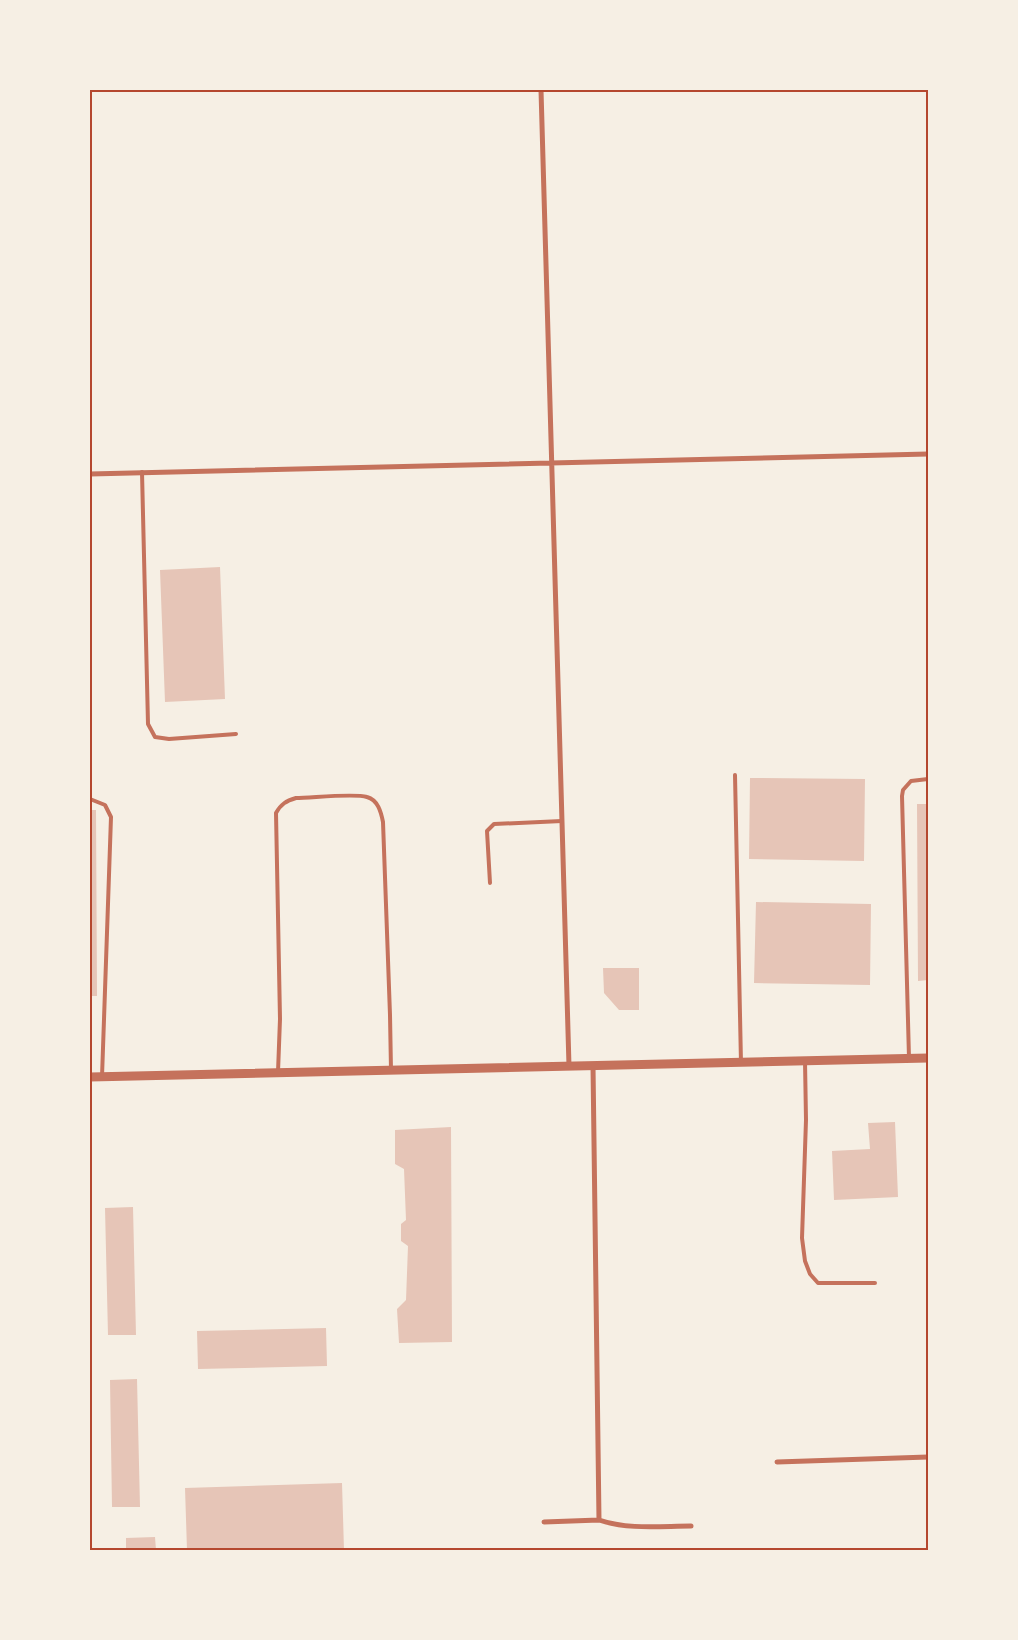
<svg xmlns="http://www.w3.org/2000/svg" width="1018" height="1640" viewBox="0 0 1018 1640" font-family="Jost,sans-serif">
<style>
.building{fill:#e6c5b7}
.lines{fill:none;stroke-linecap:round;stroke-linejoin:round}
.service{stroke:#c5725c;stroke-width:4}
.minor{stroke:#c5725c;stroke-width:5}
.tertiary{stroke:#c5725c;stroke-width:9}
.neatline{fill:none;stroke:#b5482f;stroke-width:2}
</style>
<rect width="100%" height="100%" fill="#f6efe4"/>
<path class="building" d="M220,567L225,699L165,702L160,570Z
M750,778L865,779L864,861L749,859Z
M917,804H928V980L918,981Z
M90,810H96L97,996H90Z
M756,902L871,904L870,985L754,983Z
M603,968H639V1010H619L604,993Z
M895,1122L898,1197L834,1200L832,1151L870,1149L868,1123Z
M451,1127L452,1342L399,1343L397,1309L406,1300L408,1246L401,1241V1224L406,1220L404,1169L395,1164V1130Z
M133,1207L136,1335H108L105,1208Z
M326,1328L327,1366L198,1369L197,1331Z
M137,1379L140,1507H112L110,1380Z
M342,1483L344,1550H187L185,1488Z
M155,1537L156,1550H126V1538Z"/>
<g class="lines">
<path class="service" d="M142,472L148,724L155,737L169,739L236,734
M735,775L741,1063
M90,799L105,805L111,817L102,1077
M490,883L487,831L494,824L562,821
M909,1058L902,796L903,790L911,781L928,779
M805,1061L806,1120L802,1238L805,1261L810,1274L818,1283H875
M278,1072L280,1019L276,813C281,804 286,801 296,798C311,798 354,793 367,797C378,800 381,812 383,822L390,1015L391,1070"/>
<path class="minor" d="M541,90L569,1066
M90,474L928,454
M777,1462L928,1457
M599,1520C629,1530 661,1526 691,1526
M544,1522L599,1520L593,1066"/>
<path class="tertiary" d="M90,1077L928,1058"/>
</g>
<rect width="1018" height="1640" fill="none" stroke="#f6efe4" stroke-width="182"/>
<rect x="91" y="91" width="836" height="1458" class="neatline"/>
</svg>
